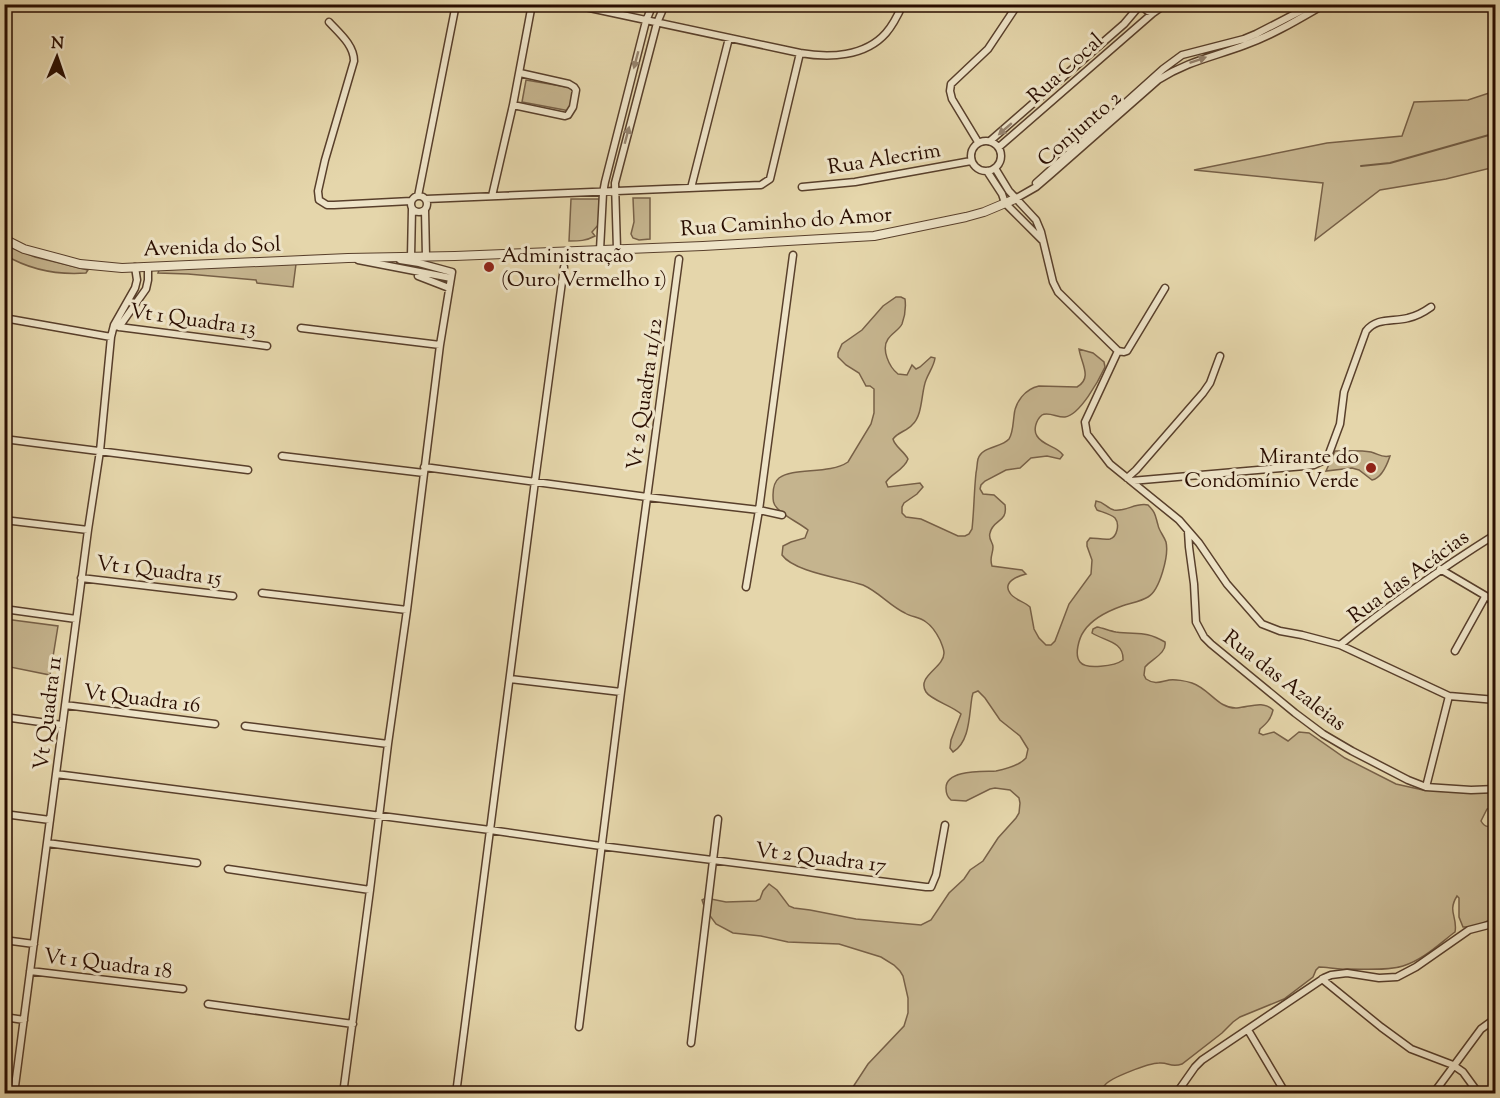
<svg xmlns="http://www.w3.org/2000/svg" width="1500" height="1098" viewBox="0 0 1500 1098" font-family="'Sorts Mill Goudy',serif">
<style>
.green{fill:#c5b48e;stroke:#776047;stroke-width:1.5}
.lines{fill:none;stroke-linecap:round;stroke-linejoin:round}
.stream{stroke:#735d44;stroke-width:2}
.minor-casing{stroke:#583f2b;stroke-width:9}
.tertiary-casing{stroke:#583f2b;stroke-width:10}
.minor{stroke:#eee4c8;stroke-width:6}
.tertiary{stroke:#eee4c8;stroke-width:8}
.oneway{fill:#95836e}
.poi-dot{fill:#8f2418;stroke:#eee4c8;stroke-width:2}
.labels{text-anchor:middle;stroke-width:6;stroke-linejoin:round;paint-order:stroke}
.street-label{font-size:21px;fill:#290d00;stroke:#eee4c8}
.poi-label{font-size:21px;fill:#290d00;stroke:#eee4c8;text-anchor:start}
</style>
<rect width="100%" height="100%" fill="#e5d6ab"/>
<filter id="stains"><feTurbulence type="fractalNoise" baseFrequency=".00333" numOctaves="4"/><feColorMatrix values="0 0 0 0 .2 0 0 0 0 .09 0 0 0 0 .02 0 0 0 .5 -.17"/></filter>
<radialGradient id="worn" r=".72"><stop offset=".6" stop-color="#630" stop-opacity="0"/><stop offset="1" stop-color="#630" stop-opacity=".3"/></radialGradient>
<path class="green" d="M526,80L573,88L570,111L522,102Z
M1495,91V167L1446,179L1380,190L1315,240L1323,183L1194,170L1327,143L1402,136L1414,102L1468,100Z
M633,198H650V239L639,240L633,238L631,234L634,222Z
M571,199H599V224L592,232L595,236C586,241 579,241 569,241Z
M5,245L35,257L88,270L86,273C58,275 30,270 5,255Z
M296,264L293,287L257,283L256,280L188,274L158,273L159,270Z
M896,297H901L905,299C906,307 905,316 902,324C899,330 892,333 888,339C881,349 889,367 898,374L907,375L912,365L916,369L920,367L931,357L935,358C934,366 929,372 926,380C921,392 923,416 912,425C907,431 898,432 893,439C895,447 904,451 908,459C904,470 892,473 886,482L888,487L920,483L923,487L917,494L904,503L902,507V513L906,517L921,519L958,536H965L969,534L972,529C974,511 974,492 976,473C977,469 977,463 978,459C982,446 1001,448 1009,439C1013,433 1013,423 1014,416C1015,402 1025,389 1039,386L1077,387C1093,378 1081,363 1079,349L1093,353L1104,362L1105,367C1099,380 1080,415 1065,417C1058,418 1048,411 1042,415C1036,420 1033,430 1037,436C1043,446 1057,446 1063,455L1060,459L1047,456L1031,458L1020,468L1006,470L985,481L981,485L980,489L983,494L994,495L1005,505C1008,523 993,519 990,533C988,539 993,542 993,547C993,555 989,557 992,566L1022,570L1026,574C1018,576 1002,582 1010,593C1014,600 1024,601 1030,607L1034,629L1039,638L1046,645H1051L1055,641L1069,604L1091,574L1092,560L1087,546V542L1090,538C1096,538 1104,540 1110,539C1117,537 1120,524 1115,518C1111,514 1102,512 1097,510L1095,506L1096,501C1105,502 1106,508 1114,510C1126,512 1136,502 1148,505C1156,513 1155,515 1158,525C1159,531 1164,536 1166,542C1169,555 1160,590 1148,597C1140,602 1130,603 1122,606C1108,611 1092,619 1084,631C1079,638 1074,655 1080,662C1086,670 1115,666 1123,660C1124,641 1104,641 1092,633L1093,629L1097,627C1103,628 1110,631 1116,632C1137,635 1145,630 1165,642C1167,653 1152,659 1145,667L1144,675L1146,679C1155,685 1160,682 1169,680C1175,679 1186,681 1192,683C1210,689 1218,709 1237,708C1250,707 1263,700 1273,710C1271,719 1267,723 1260,729L1259,733L1263,735L1274,732L1288,741L1299,732L1309,733L1345,758L1396,784L1423,790L1480,791L1495,790V806L1487,809L1481,821C1485,828 1489,827 1495,825V917C1483,923 1478,928 1463,927L1459,917V898L1457,896C1447,912 1458,917 1455,932C1439,944 1423,960 1403,966C1386,971 1365,969 1347,969C1337,970 1328,967 1319,967L1316,970L1313,977L1284,999L1240,1017L1233,1022L1222,1033L1182,1064C1170,1068 1169,1062 1159,1063C1149,1063 1110,1078 1105,1085C1101,1089 1102,1088 1101,1093H849L868,1064L904,1026L908,1013V998L903,976L900,971L894,965L881,957L839,944L788,942L761,936L733,933L716,924L705,909L702,900L706,898L726,902L756,901L760,899L763,891L769,884L777,890L789,906L794,908L810,910L856,919L921,925L931,920L949,893L964,879L970,870L983,861L998,838L1016,818L1019,813L1020,803L1019,798L1010,790L995,788L990,789L966,801L951,800C947,797 946,793 946,788C946,769 985,772 996,771C1006,769 1019,766 1026,758L1028,749L1020,736L1000,720L985,698L978,691L973,693L972,697C969,715 970,742 953,752L950,748L951,740L961,714C953,706 931,700 926,692C916,676 944,668 944,653C944,649 942,645 940,640C937,634 932,626 926,622C920,617 911,617 905,613C890,606 879,592 863,585C842,578 794,572 782,555L783,546L791,542L805,538L808,530C798,522 785,517 777,508C773,504 773,500 773,495C773,489 774,482 779,478C794,467 829,475 848,462L871,424L874,413V389L870,386H866L859,373L846,365L838,357V353L842,344L862,330L883,306Z
M1335,451C1347,451 1359,450 1371,452C1379,454 1381,458 1390,456C1387,465 1382,478 1372,480L1359,470L1352,468L1326,471Z
M5,619L58,626L50,675L5,666Z"/>
<g class="lines">
<path class="stream" d="M1361,166L1390,163L1496,133"/>
<defs>
<path id="minor" d="M571,4L800,53C829,58 865,57 886,33C893,25 898,15 903,4
M1144,4C1144,10 1148,12 1153,13L1160,8L1161,4
M329,22C339,33 354,45 354,61L325,160L318,191L319,200L327,205H334L411,201
M513,105L565,116L568,115L573,107L576,90L574,87L569,84L520,73
M971 156a15 15 0 1 1 30 0a15 15 0 1 1-30 0Z
M990,141L1124,24L1141,4
M978,142L952,99L950,91L951,84L988,49L1018,4
M999,147L1153,13
M995,168L1009,191L1036,220L1041,232L1053,282L1058,292L1118,351
M987,171L1002,194L1005,203L1043,241
M1036,183L1163,69L1182,55L1244,39L1256,34L1314,4
M802,187L855,182L971,161
M691,188L729,38
M411 204a8 8 0 1 1 16 0a8 8 0 1 1-16 0Z
M418,196L456,4
M492,196L513,105L532,4
M426,199L761,185L770,179L800,53
M1015,199L1036,187L1050,175L1158,80C1188,61 1213,57 1245,45C1273,35 1299,19 1325,4
M425,210L426,256
M617,249L615,183L657,23L665,4
M600,250L603,193L605,182L646,21L653,4
M411,257L412,209
M358,260L451,278
M418,276L449,288
M4,318L111,337
M114,325L119,327L267,346
M119,327L146,289L148,280V267
M301,328L440,345
M1118,351L1085,422L1087,434L1110,464L1179,520L1199,543L1227,584L1262,624L1280,631L1302,635L1340,645L1449,696L1496,700
M1118,351L1124,352L1127,351L1165,288
M4,439L248,470
M282,456L424,473
M424,467L647,497L759,510L782,515
M1127,478L1136,470L1203,393L1210,383L1220,356
M1131,481L1305,466L1314,465L1327,459L1340,424L1344,392L1366,331C1377,317 1393,322 1408,318C1417,316 1424,312 1431,307
M4,520L88,530
M1188,531L1189,547L1194,584L1196,622L1204,637L1211,644L1295,713L1323,734L1352,751L1408,780L1426,787L1471,790L1496,789
M1440,569L1496,602
M81,578L233,596
M746,587L759,510L793,255
M262,593L407,610
M4,609L76,619
M1340,645C1389,605 1442,568 1496,534
M1455,651L1485,597
M510,679L621,692
M65,705L215,724
M4,717L62,725
M245,726L388,744
M56,774L490,830L601,846L926,887H931L936,875L945,825
M1426,787L1449,696
M4,814L50,820
M47,843L197,863
M228,869L370,890
M4,940L34,944
M30,971L183,989
M1322,979L1381,1027L1411,1049L1453,1065L1463,1072L1479,1094
M208,1004L353,1024
M4,1017L24,1020
M579,1027L621,692L679,259
M1248,1030L1286,1094
M691,1043L718,819
M14,1094L88,530L100,451L111,337L114,325L135,288L137,280L135,267
M343,1094L370,890L388,744L407,610L440,345L452,272L419,263L400,260
M456,1094L535,481L564,267
M1176,1094L1195,1067L1202,1060L1324,978L1331,975L1347,973L1379,978L1397,977L1416,967L1469,930L1496,923
M1433,1094L1481,1029L1496,1018"/>
<path id="tertiary" d="M4,239L24,249L80,264L122,268L348,258L455,256L703,246L874,236L966,217L984,212L1015,199"/>
</defs>
<use href="#minor" class="minor-casing"/>
<use href="#tertiary" class="tertiary-casing"/>
<use href="#minor" class="minor"/>
<use href="#tertiary" class="tertiary"/>
</g>
<defs><path id="oneway-solid" d="M-6-.8H1V-3.2L6.5 0L1 3.2V.8H-6Z" transform="scale(1.5)"/></defs>
<g class="oneway">
<use href="#oneway-solid" transform="translate(636 60) rotate(105)"/>
<use href="#oneway-solid" transform="translate(1198 60) rotate(-19)"/>
<use href="#oneway-solid" transform="translate(1005 129) rotate(139)"/>
<use href="#oneway-solid" transform="translate(627 135) rotate(-75)"/>
</g>
<g class="poi-dot">
<circle cx="489" cy="267" r="6"/>
<circle cx="1371" cy="468" r="6"/>
</g>
<g class="labels">
<g class="street-label">
<text transform="translate(1065 68) rotate(-42)" y="7">Rua Cocal</text>
<text transform="translate(1079 128) rotate(-41)" y="7">Conjunto 2</text>
<text transform="translate(884 158) rotate(-9)" y="7">Rua Alecrim</text>
<text transform="translate(786 221) rotate(-4)" y="7">Rua Caminho do Amor</text>
<text transform="translate(212 246) rotate(-2)" y="7">Avenida do Sol</text>
<text transform="translate(193 319) rotate(8)" y="7">Vt 1 Quadra 13</text>
<text transform="translate(644 394) rotate(-82)" y="7">Vt 2 Quadra 11/12</text>
<text transform="translate(159 570) rotate(7)" y="7">Vt 1 Quadra 15</text>
<text transform="translate(1408 576) rotate(-36)" y="7">Rua das Acácias</text>
<text transform="translate(1285 680) rotate(38)" y="7">Rua das Azaleias</text>
<text transform="translate(142 698) rotate(7)" y="7">Vt Quadra 16</text>
<text transform="translate(47 713) rotate(-83)" y="7">Vt Quadra 11</text>
<text transform="translate(821 857) rotate(7)" y="7">Vt 2 Quadra 17</text>
<text transform="translate(108 963) rotate(7)" y="7">Vt 1 Quadra 18</text>
</g>
<g class="poi-label">
<text x="501" y="262">Administração<tspan x="501" dy="24">(Ouro Vermelho 1)</tspan></text>
<text x="1359" y="463" text-anchor="end">Mirante do<tspan x="1359" dy="24">Condomínio Verde</tspan></text>
</g>
</g>
<rect width="1500" height="1098" fill="none" stroke="#e5d6ab" stroke-width="24"/>
<rect x="6" y="6" width="1488" height="1086" fill="none" stroke="#290d00" stroke-width="3"/>
<rect x="12" y="12" width="1476" height="1074" fill="none" stroke="#290d00" stroke-width="1.5"/>
<g transform="translate(57 57) rotate(2)" stroke="#eee4c8" stroke-width="4.5" paint-order="stroke">
<path d="M0-4.5L10 22L0 15L-10 22Z" fill="#290d00"/>
<text y="-9" font-size="16" font-weight="bold" text-anchor="middle" fill="#290d00">N</text>
</g>
<rect width="100%" height="100%" filter="url(#stains)"/>
<rect width="100%" height="100%" fill="url(#worn)"/>
</svg>
